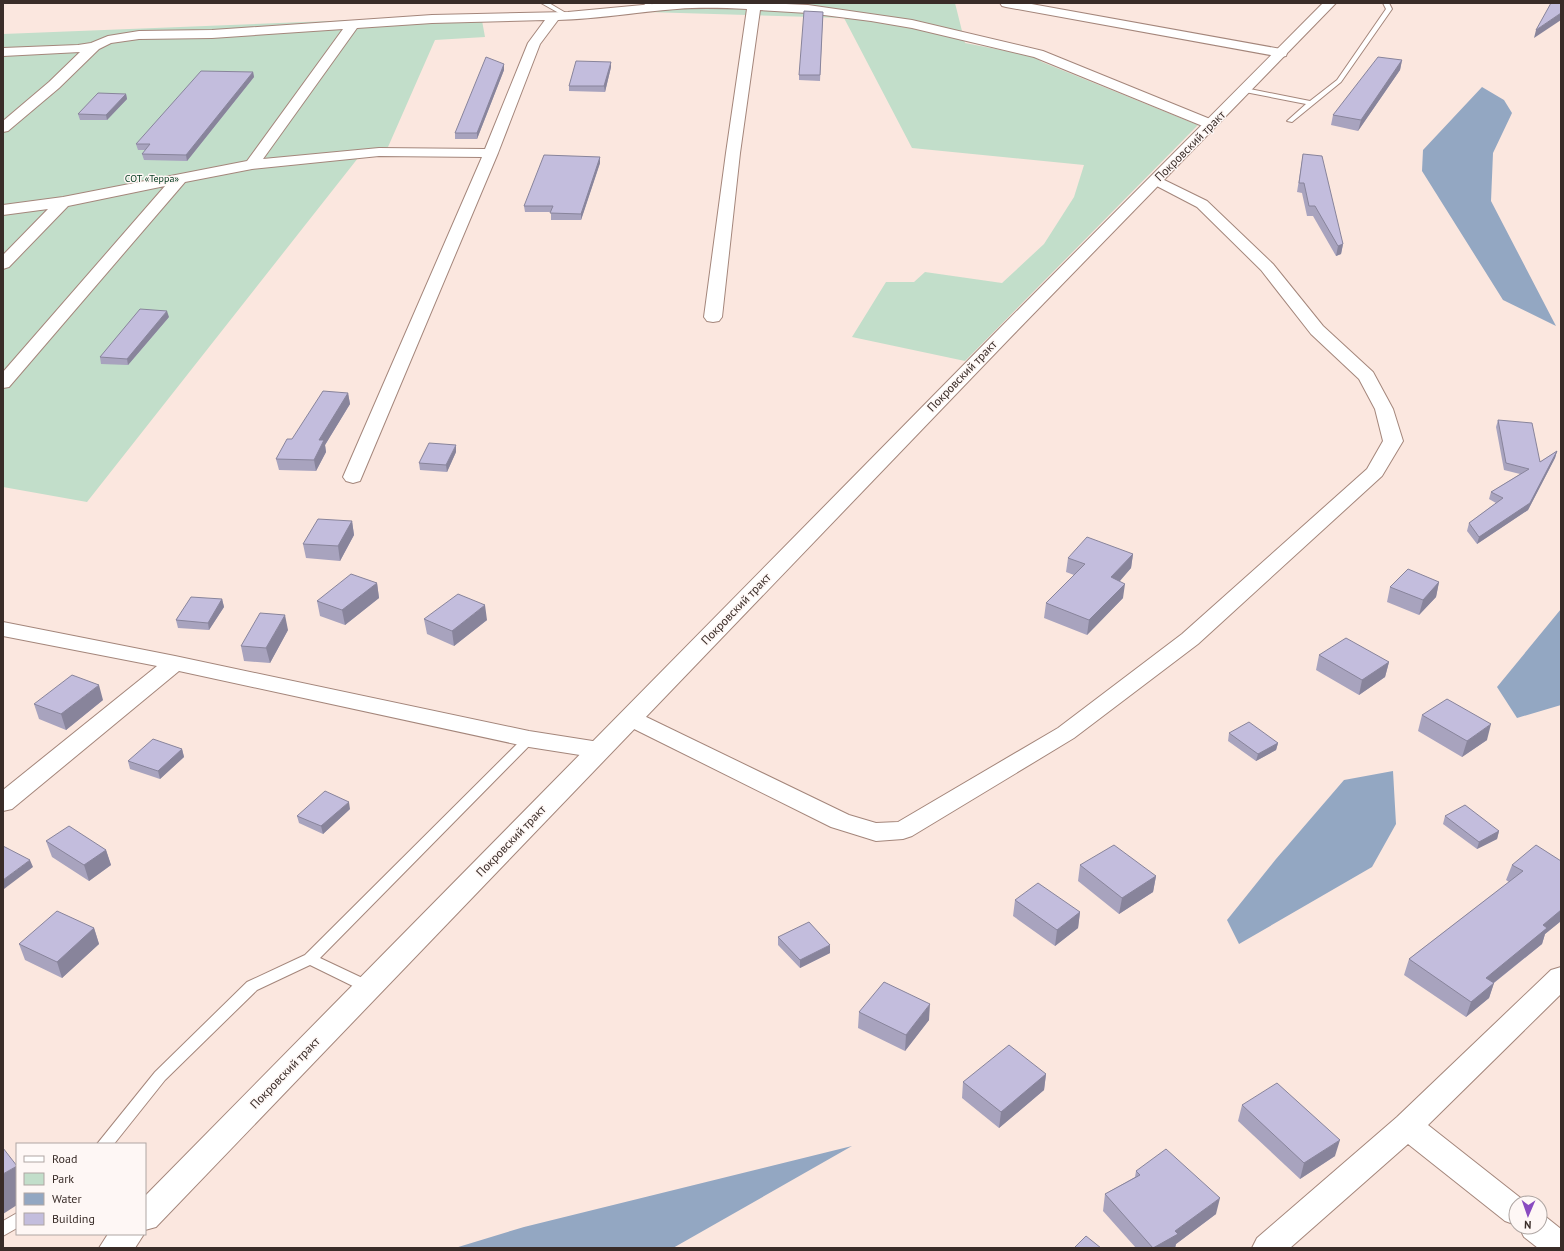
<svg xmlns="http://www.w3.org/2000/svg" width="1564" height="1251" viewBox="0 0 1564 1251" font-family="'PT Sans',sans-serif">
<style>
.green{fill:#c2deca}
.water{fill:#93a7c2}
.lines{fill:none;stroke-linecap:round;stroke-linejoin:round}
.service-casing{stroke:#a4867b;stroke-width:2}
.minor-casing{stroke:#a4867b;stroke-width:2}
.secondary-casing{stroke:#a4867b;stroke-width:2}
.service{fill:#fff;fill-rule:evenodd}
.minor{fill:#fff;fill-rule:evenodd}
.secondary{fill:#fff;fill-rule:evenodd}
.wall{fill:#a8a3be}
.shaded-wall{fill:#88849b}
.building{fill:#c3bddd;stroke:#88849b}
.labels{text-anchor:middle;stroke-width:3;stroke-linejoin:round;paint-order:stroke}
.far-park-label{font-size:10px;fill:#01391d;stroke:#fef7f5}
.street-label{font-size:12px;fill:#392c28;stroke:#fef7f5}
</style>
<rect width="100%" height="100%" fill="#fbe7df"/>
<path class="green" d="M647,3H955L965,43L1033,56L1042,62L1198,125L965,361L852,337L886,282H914L925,272L1002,283L1044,244L1074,197L1084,165L912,148L844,18L647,12Z
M481,15L485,37L435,40L388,147L358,158L87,502L3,487V34Z"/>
<path class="water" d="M1482,87L1504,100L1512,113L1493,153L1491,201L1556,326L1503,300L1422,171L1423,150Z
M1561,609V705L1517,718L1497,687Z
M1393,771L1396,824L1372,867L1239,944L1227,920L1276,859L1344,780Z
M852,1146L673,1248H455L524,1227Z"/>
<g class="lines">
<defs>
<path id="service" d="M541,3H549L571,16L566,17Z
M643,3H650L655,8L650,9Z
M1383,3H1389L1392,9L1341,82L1292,122L1287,121L1306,104L1245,92L1242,90L1245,88L1310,101L1337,80L1386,9Z
M529,735L533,736L535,739L533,742L320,958L373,983L375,987L373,991L368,992L363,991L310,965L257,990L165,1080L114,1144H97L155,1072L247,982L305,955L525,736Z
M17,1213V1228L3,1236V1221Z"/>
<path id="minor" d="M664,3H764L808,5L912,20L1043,51L1215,121L1217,124L1215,127L1210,128L1205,127L1034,57L912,28L871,21L808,13L760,10L740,153L722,317L719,321L713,322L707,321L704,317L726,153L747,9C724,8 701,7 677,9C637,12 598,19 558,20L540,44L498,153L360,481L353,483L346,481L343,477L482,157L379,156L252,169L185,182L9,387L3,388V372L165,186L68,206L9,267L3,269V255L48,209L3,215V205L63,197L247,161L343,29L212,38L139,39L111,43L99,49L59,88L8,131L3,132V121L49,82L80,52L3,56V48L78,45L91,43L108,36L139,31L212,30L432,15L568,12ZM545,20L528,43L485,149L379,148L263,159L357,28L432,23Z
M1000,3H1026L1281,49L1286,50L1287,53L1286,56L1281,57L1006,7L1002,6Z
M1156,176L1207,201L1273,264L1323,326L1373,372L1393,409L1403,441L1382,476L1198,644L1074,738L912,836L903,839L876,841L831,827L622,723L618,718L622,713L630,710L638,713L849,815L876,823L898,822L1058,728L1182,634L1367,469L1383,441L1375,409L1359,379L1311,334L1261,270L1197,207L1151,183L1149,180L1151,177Z
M3,622L175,656L529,731L599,742L607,744L611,750L607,756L599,758L529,747L179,671L12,809L3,811V790L157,666L3,636Z
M1561,967V994L1428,1125L1527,1203H1516V1225L1505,1221L1408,1144L1290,1248H1252L1257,1238L1397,1117L1551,970Z
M1540,1215L1546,1217L1561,1229V1248H1538L1524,1237L1519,1227H1540Z"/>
<path id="secondary" d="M1323,3H1336L1009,339L156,1227L145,1230V1196L997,331Z
M108,1234H144L135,1248H99Z"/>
</defs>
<use href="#service" class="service-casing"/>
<use href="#minor" class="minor-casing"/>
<use href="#secondary" class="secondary-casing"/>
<use href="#service" class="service"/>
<use href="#minor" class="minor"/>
<use href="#secondary" class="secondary"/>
</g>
<path class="wall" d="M823,12L820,81L799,80V75Z
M1402,60L1400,70L1358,131L1331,125L1333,115Z
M504,64V70L477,139H455V133Z
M611,67L605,92L569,91V86Z
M253,72L254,77L187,161L144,160L142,154L146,150H138L136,144Z
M126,94L127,99L107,120H80L78,114Z
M1303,154L1343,244L1341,254L1336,256L1313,216H1307L1302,193L1297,192Z
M600,157V163L581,220H551V212H525L524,206Z
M169,317L128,365L101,364L100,357Z
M348,393L350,404L325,445L326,452L316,471L279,470L276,459L292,439Z
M1498,420L1540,462L1557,451L1555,458L1528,510L1477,544L1467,531L1469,523L1496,503L1489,499L1491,492L1520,474L1504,470L1496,427Z
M456,452L447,472L420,470L419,463Z
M352,521L354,535L340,561L306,558L303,544Z
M1133,554L1131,568L1120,581L1123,598L1087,635L1044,618L1046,603L1074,575L1066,572L1068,558Z
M1439,582L1436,597L1419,615L1387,602L1390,587Z
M377,583L379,598L345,625L320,616L317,601Z
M222,599L224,607L209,630L178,628L176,620Z
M424,619L487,620L454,646L427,634Z
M288,630L270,663L244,661L241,646Z
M1319,655L1389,662L1385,677L1359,695L1316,670Z
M103,700L66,730L39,719L34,704Z
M1422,715L1487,740L1462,757L1418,731Z
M1229,733L1278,743L1276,750L1256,761L1228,741Z
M182,749L184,757L160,779L130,769L128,761Z
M350,809L323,834L299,823L297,816Z
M1445,816L1499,831L1497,839L1477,849L1443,824Z
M46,841L106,850L111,865L89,881L52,857Z
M1561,861V921L1545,934L1542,944L1494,983L1489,998L1466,1017L1404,975L1409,959L1509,882L1506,880L1512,865Z
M1080,865L1156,876L1153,892L1119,914L1078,881Z
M1015,900L1080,912L1078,928L1055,946L1013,916Z
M94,928L99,944L62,978L25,960L19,944Z
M778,937L830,953L800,968L778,945Z
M859,1012L929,1020L905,1051L858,1028Z
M1046,1074L1044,1090L999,1128L962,1098L963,1082Z
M1242,1105L1335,1156L1300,1179L1238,1121Z
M1136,1171L1216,1214L1176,1244L1175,1248H1136L1103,1211L1105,1194L1135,1177Z"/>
<path class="shaded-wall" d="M1561,13V20L1534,38L1536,30Z
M1402,60L1400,70L1358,131L1361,120Z
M611,62V67L605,92L604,86Z
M504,64V70L477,139V133Z
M253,72L254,77L187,161L186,155Z
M126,94L127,99L107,120L106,115Z
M600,157V163L581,220V214Z
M1343,244L1341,254L1336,256L1338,246Z
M167,311L169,317L128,365L127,359Z
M348,393L350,404L325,445L326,452L316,471L314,460L319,440Z
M456,445V452L447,472L446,465Z
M1557,451L1555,458L1528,510L1477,544L1479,537Z
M352,521L354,535L340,561L338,546Z
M1133,554L1131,568L1110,592L1111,577Z
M1439,582L1436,597L1419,615L1423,600Z
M377,583L379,598L345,625L342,610Z
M1125,584L1123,598L1087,635L1089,620Z
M222,599L224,607L209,630L208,623Z
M485,605L487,620L454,646L452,631Z
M285,615L288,630L270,663L266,648Z
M1389,662L1385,677L1359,695L1362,680Z
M99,685L103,700L66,730L61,714Z
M1491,724L1487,740L1462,757L1467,741Z
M1278,743L1276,750L1256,761L1258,754Z
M182,749L184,757L160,779L158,771Z
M349,802L350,809L323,834L321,826Z
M1499,831L1497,839L1477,849L1479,842Z
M106,850L111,865L89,881L84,865Z
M30,860L33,867L4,889L3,885V880Z
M1156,876L1153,892L1119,914L1122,898Z
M1561,910V921L1545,934L1542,944L1481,993L1486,978L1543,925Z
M1080,912L1078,928L1055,946L1057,930Z
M94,928L99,944L62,978L57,962Z
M830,945V953L800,968V960Z
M1494,983L1489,998L1466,1017L1471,1002Z
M930,1004L929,1020L905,1051L906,1035Z
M1046,1074L1044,1090L999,1128L1001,1112Z
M1340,1140L1335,1156L1300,1179L1304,1163Z
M17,1166V1205L3,1214V1174Z
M1220,1198L1216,1214L1176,1244L1175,1248H1154L1175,1231Z"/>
<path class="building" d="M1551,3H1561V13L1536,30Z
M804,11L823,12L820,75H799Z
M486,57L504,64L477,133H455Z
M1378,57L1402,60L1361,120L1333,115Z
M576,61L611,62L604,86H569Z
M201,71L253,72L186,155L142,154L150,144H136Z
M98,93L126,94L106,115L78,114Z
M1303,154L1322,156L1343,244L1338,246L1315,206H1309L1304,183H1299Z
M544,155L600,157L581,214L550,213L553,206H524Z
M140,309L167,311L127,359L100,357Z
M323,391L348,393L319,440H324L314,460L276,459L287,439H292Z
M1498,420L1532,423L1540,462L1557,451L1530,503L1479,537L1469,523L1503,498L1491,492L1529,469L1506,463Z
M429,443L456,445L446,465L419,463Z
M318,519L352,521L338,546L303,544Z
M1087,537L1133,554L1111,577L1125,584L1089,620L1046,603L1085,564L1068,558Z
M1408,569L1439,582L1423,600L1390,587Z
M351,574L377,583L342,610L317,601Z
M458,594L485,605L452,631L424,619Z
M191,597L222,599L208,623L176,620Z
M260,613L285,615L266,648L241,646Z
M1346,638L1389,662L1362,680L1319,655Z
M72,675L99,685L61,714L34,704Z
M1447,699L1491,724L1467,741L1422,715Z
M1249,722L1278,743L1258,754L1229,733Z
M153,739L182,749L158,771L128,761Z
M325,791L349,802L321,826L297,816Z
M1465,805L1499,831L1479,842L1445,816Z
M69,826L106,850L84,865L46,841Z
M1114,845L1156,876L1122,898L1080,865Z
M1536,845L1561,861V910L1543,925L1547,928L1486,978L1494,983L1471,1002L1409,959L1523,871L1512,865Z
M3,846L30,860L3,880Z
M1038,883L1080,912L1057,930L1015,900Z
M57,911L94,928L57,962L19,944Z
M809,922L830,945L800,960L778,937Z
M884,982L930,1004L906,1035L859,1012Z
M1009,1045L1046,1074L1001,1112L963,1082Z
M1277,1083L1340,1140L1304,1163L1242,1105Z
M3,1148L17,1166L3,1174Z
M1166,1149L1220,1198L1175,1231L1178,1234L1153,1248L1105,1194L1140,1175L1136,1171Z
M1086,1236L1101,1248H1074Z"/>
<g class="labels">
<g class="far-park-label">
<text x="152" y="182">СОТ «Терра»</text>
</g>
<g class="street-label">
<text transform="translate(1190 146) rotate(-45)" y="4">Покровский тракт</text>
<text transform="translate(962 376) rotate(-46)" y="4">Покровский тракт</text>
<text transform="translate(736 609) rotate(-46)" y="4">Покровский тракт</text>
<text transform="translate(511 841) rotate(-46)" y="4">Покровский тракт</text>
<text transform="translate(285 1073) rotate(-46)" y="4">Покровский тракт</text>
</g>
</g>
<rect width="1564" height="1251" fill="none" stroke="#392c28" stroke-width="8"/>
<rect x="16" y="1143" width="130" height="92" fill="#fef7f5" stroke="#afa6a3"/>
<rect x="24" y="1156" width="20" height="6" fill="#ffffff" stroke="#afa6a3"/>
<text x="52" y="1163" font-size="12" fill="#392c28">Road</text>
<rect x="24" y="1173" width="20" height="12" fill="#c2deca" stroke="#afa6a3"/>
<text x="52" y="1183" font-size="12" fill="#392c28">Park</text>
<rect x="24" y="1193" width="20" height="12" fill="#93a7c2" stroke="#afa6a3"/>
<text x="52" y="1203" font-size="12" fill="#392c28">Water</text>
<rect x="24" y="1213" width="20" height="12" fill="#c3bddd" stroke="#afa6a3"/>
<text x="52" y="1223" font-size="12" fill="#392c28">Building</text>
<g transform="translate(1528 1215) rotate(182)"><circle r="19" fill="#fef7f5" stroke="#afa6a3"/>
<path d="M0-3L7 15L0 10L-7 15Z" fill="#894bc0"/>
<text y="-6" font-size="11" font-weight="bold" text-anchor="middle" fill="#392c28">N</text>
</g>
</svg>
